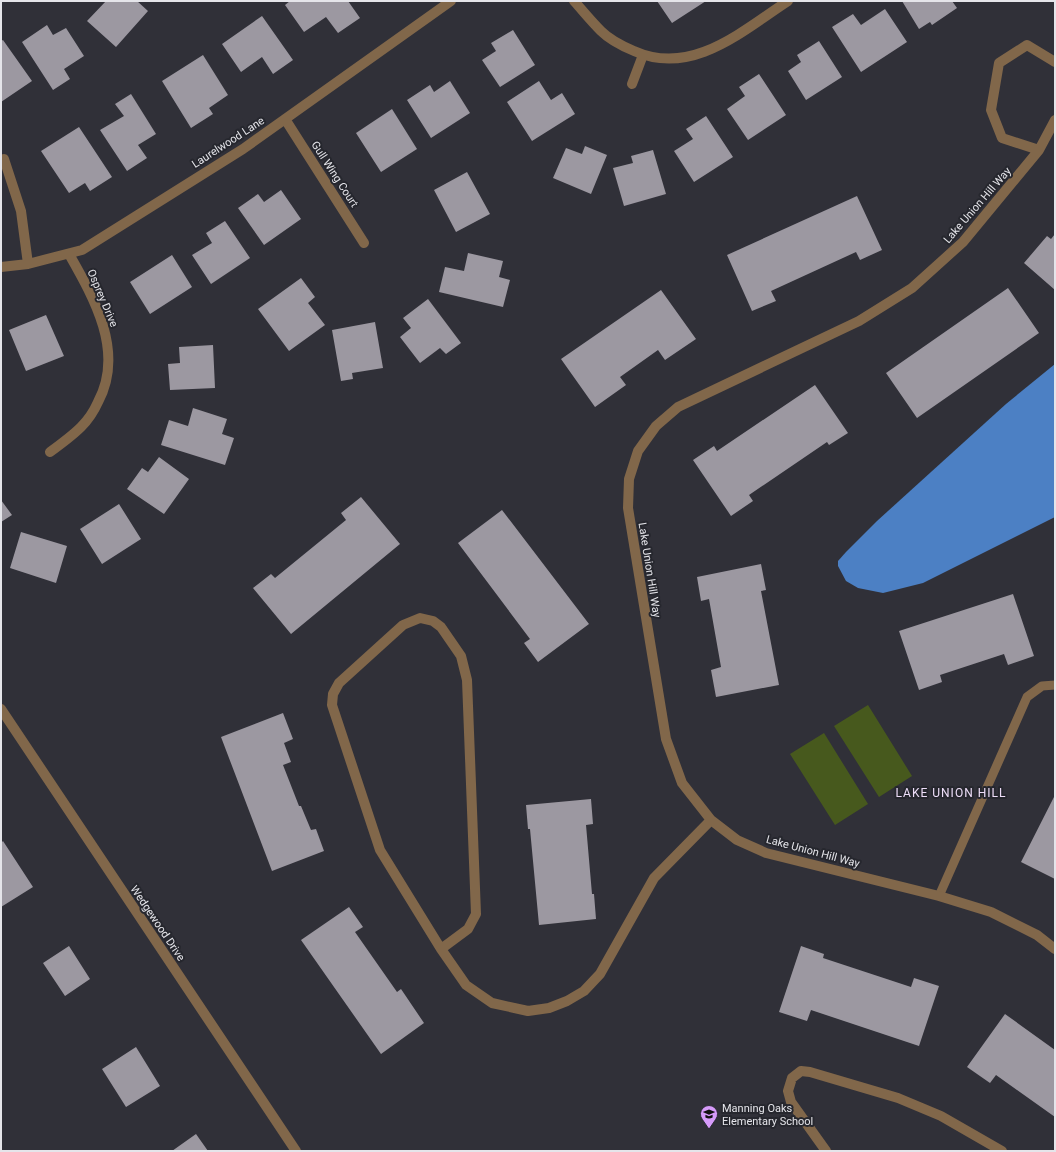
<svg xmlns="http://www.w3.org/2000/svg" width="1056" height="1152" viewBox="0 0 1056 1152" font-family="Roboto,sans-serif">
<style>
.green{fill:#47591d}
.water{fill:#4c80c4}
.building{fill:#9c98a1}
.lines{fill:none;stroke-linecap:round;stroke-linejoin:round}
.lane{stroke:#81674a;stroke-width:9}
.street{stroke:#81674a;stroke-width:10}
.labels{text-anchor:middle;stroke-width:4;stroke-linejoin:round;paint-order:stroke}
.street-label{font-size:11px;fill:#e5e5ea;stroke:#26272e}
.poi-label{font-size:11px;fill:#e5e5ea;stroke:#26272e;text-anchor:start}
.neighbourhood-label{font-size:12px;letter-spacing:1px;fill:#edddf8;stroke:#26272e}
</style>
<rect width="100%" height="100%" fill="#303038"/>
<path class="green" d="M868,705L912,776L879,797L834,726Z
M824,733L868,804L835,825L790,754Z"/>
<path class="water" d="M1055,364V517L923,583L883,593L858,588L846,581L838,566V561L846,552L877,521L1006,404Z"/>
<path class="building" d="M106,1H137L148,11L116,47L87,21Z
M290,1H348L360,18L338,33L326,17L304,32L285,5Z
M657,1H706L672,23Z
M902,1H952L957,8L932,25L930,22L919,29Z
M885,9L907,42L861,72L832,27L853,14L861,25Z
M262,16L293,60L273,74L262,57L241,72L222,44Z
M47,25L53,35L66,28L84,56L64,69L70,79L53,90L22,42Z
M513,30L535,65L500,87L482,60L496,51L491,43Z
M3,40L32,81L1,102V41Z
M819,41L842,77L806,100L788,71L801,62L797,55Z
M203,55L228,95L209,108L213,114L191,128L162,81Z
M759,74L786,115L748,140L727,109L745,96L739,87Z
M450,81L470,113L431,138L407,100L430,85L434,92Z
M539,81L551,100L562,93L575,114L532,141L507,102Z
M131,94L156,134L138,145L147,158L127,171L100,130L124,116L115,104Z
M392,109L417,149L381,172L356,133Z
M706,116L733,157L694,182L674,151L693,139L686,129Z
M79,127L112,177L90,191L85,183L69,193L41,151Z
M585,146L607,155L591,194L553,178L566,148L582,154Z
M653,150L666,194L624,206L613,168L633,163L631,156Z
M467,172L490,214L456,232L434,190Z
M281,190L301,219L264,245L238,208L258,194L264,202Z
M857,196L882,250L860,260L856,252L771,291L776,301L752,311L727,255Z
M225,221L250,258L211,284L192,255L212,243L206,233Z
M1055,234V290L1024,263L1047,236L1051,239Z
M468,253L503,261L499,277L510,280L503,307L439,292L445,267L464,271Z
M172,255L192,287L150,314L130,282Z
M301,278L315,297L308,303L325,325L289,351L258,309Z
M1008,288L1039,333L917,418L886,373Z
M661,290L696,339L665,360L658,350L620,377L626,385L595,407L561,359Z
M428,299L461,343L446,354L440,348L420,363L400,337L411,328L403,318Z
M46,315L64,356L26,371L9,330Z
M375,322L383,368L352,373L353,379L341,381L332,330Z
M213,345L215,388L170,390L168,364L180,363L179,347Z
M815,385L848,433L829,445L827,442L749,495L753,501L731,516L693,460L714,446L717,451Z
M193,408L227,419L222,434L234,438L225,465L161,445L169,420L188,426Z
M159,457L189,479L164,514L127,489L142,468L148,472Z
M361,497L400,544L291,634L253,588L271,574L275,578L346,520L341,513Z
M1,500L12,515L1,522Z
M119,504L141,539L102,564L80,529Z
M502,510L589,624L538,662L524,643L530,639L458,543Z
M21,532L67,546L56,583L10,568Z
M761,564L766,590L761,591L779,685L716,697L711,670L721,667L709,599L701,601L697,577Z
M1013,594L1034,656L1008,665L1004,654L940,675L942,682L919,690L899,631Z
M283,713L293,739L284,743L291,762L283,765L299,806H301L311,830L316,829L324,851L272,871L221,737Z
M1055,795V879L1021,862Z
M591,799L593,824L586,825L592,894H594L596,919L539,925L530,829H528L526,805Z
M3,841L33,887L1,907V843Z
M349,907L363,927L355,932L397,992L401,989L424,1023L381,1054L301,940Z
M69,946L90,979L65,996L43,963Z
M801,946L824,954L823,958L911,987L914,978L939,986L919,1046L811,1010L807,1021L779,1012Z
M1005,1014L1055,1050V1117L996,1075L990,1083L967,1067Z
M136,1047L160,1086L126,1107L102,1069Z
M196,1134L208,1151H172Z"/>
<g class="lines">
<path class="lane" d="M939,896L1027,697L1042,686L1055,685"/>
<path class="street" d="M574,1C583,11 591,21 601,31C610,40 622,46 634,51C692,77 742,31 788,1
M1055,62L1027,45L999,63L991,110L1002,138L1039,150L1055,120
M632,84L643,55
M285,119L364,243
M1039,150L963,242L912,288L859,321L678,407L656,426L638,451L629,479L628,508L666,739L682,783L711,820L737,840L766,853L939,896L991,912L1037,935L1055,949
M4,159L21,211L28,264
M1,267L28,264L82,250L243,149L451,1
M50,452C61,444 72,436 81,427C89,419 94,411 98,402C125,352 94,298 69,254
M420,618L433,621L441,627L461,656L467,680L476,914L468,929L441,949L380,850L332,705L333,694L339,683L403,625Z
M1,709L296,1151
M441,949L466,985L492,1003L528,1011L549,1008L567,1001L584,991L600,974L654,878L711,820
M826,1151L791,1102L788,1091L792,1078L801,1071L810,1072L898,1098L941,1116L1002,1151"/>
</g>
<defs>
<symbol id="school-pin" viewBox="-11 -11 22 30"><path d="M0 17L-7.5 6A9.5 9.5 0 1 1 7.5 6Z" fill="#d69bfa" stroke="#26272e"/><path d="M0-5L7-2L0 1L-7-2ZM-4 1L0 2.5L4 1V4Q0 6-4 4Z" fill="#111"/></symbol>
</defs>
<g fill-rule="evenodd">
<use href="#school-pin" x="699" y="1104" width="20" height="27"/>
</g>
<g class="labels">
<g class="street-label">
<text transform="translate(228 142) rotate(-33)" y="4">Laurelwood Lane</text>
<text transform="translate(335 174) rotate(57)" y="4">Gull Wing Court</text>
<text transform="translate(977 205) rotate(-49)" y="4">Lake Union Hill Way</text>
<text transform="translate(103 298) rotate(67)" y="4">Osprey Drive</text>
<text transform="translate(650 570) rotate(81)" y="4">Lake Union Hill Way</text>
<text transform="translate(813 851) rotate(15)" y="4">Lake Union Hill Way</text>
<text transform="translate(158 923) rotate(56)" y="4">Wedgewood Drive</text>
</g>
<g class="poi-label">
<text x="722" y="1112">Manning Oaks<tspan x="722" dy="13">Elementary School</tspan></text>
</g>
<g class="neighbourhood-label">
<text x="951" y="797">LAKE UNION HILL</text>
</g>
</g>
<rect width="1056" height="1152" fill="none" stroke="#e5e5ea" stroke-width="4"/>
</svg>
